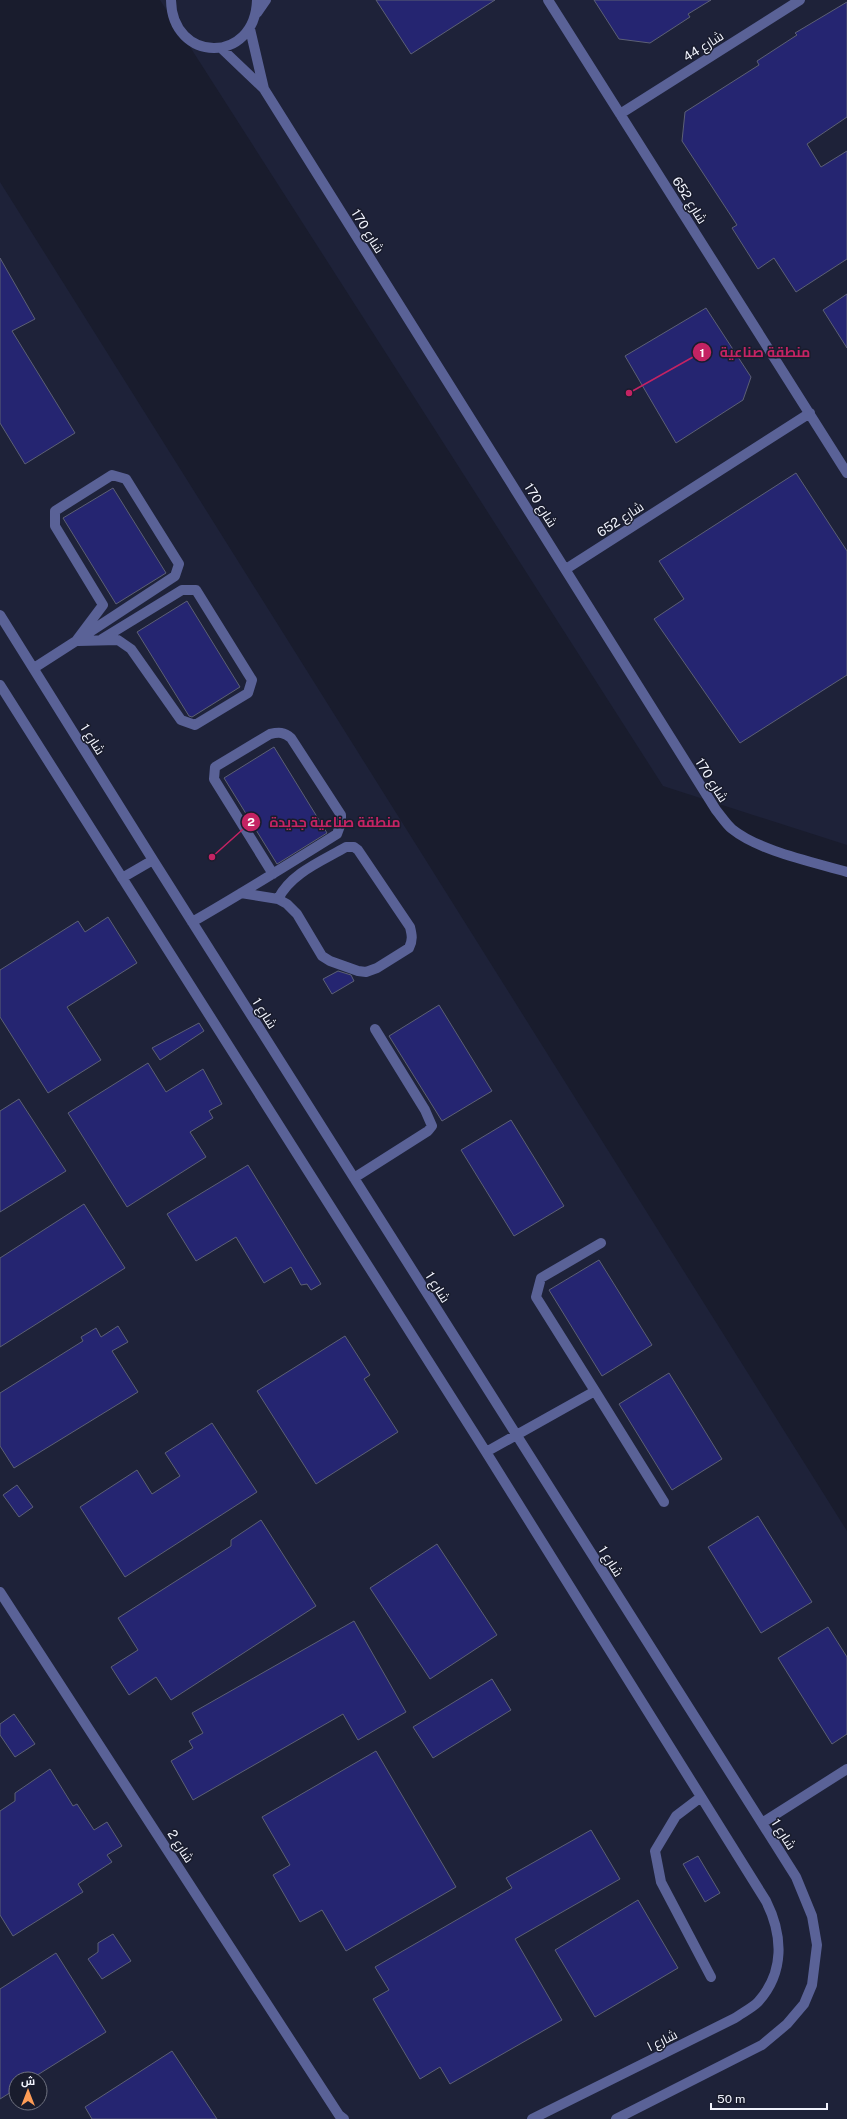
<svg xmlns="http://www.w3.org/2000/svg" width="847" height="2119" viewBox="0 0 847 2119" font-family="'Public Sans',Cairo,sans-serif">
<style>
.built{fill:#1e2239;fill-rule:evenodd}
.building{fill:#252571;stroke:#5c6075}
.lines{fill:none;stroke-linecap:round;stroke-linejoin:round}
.minor{stroke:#5a6297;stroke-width:10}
.labels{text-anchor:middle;stroke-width:3;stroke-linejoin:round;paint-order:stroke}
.street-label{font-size:13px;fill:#f1f3fd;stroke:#191c2d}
.leader{fill:none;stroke:#c42363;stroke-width:1.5}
.callout-dot{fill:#c42363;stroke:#191c2d;stroke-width:1.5}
.mark-label{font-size:12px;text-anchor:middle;font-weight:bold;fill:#fff}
.callout-label{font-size:14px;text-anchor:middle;font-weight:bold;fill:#c42363;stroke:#191c2d;stroke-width:3;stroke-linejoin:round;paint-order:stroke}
</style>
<rect width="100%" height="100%" fill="#191c2d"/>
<path class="built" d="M160,0H847V845L663,786Z
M0,182L847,1531V2119H0ZM16,2079H40V2103H16Z"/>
<path class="building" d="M376,0H495L411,54Z
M594,0H711L688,14L690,17L650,43L619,39Z
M847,2V117L807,144L821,167L847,151V259L796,292L774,258L758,269L732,228L737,225L682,141L685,112L759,65L757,61L797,35L795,33Z
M0,258L35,319L12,331L75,433L25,464L0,423Z
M847,294V348L823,310Z
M706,308L751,377L743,400L676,443L625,356Z
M796,473L847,551V675L740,743L654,619L684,599L659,561Z
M113,488L166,573L116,604L63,518Z
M187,601L240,687L192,717L189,716L137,632Z
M274,747L327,833L277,864L224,778Z
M108,917L137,963L67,1007L101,1060L48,1093L0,1017V970L78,921L85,932Z
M338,971L351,975L354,981L332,994L323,979Z
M439,1005L492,1091L442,1121L389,1036Z
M199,1023L204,1031L160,1060L152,1048Z
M148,1063L166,1092L203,1069L222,1104L209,1111L213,1118L190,1132L206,1157L127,1207L68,1113Z
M19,1099L66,1171L0,1212V1111Z
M511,1120L564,1206L514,1236L461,1150Z
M248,1165L321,1284L311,1290L307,1284L301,1285L291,1267L264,1283L236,1237L196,1261L167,1214Z
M84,1204L125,1268L0,1347V1258Z
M599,1260L652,1345L602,1376L549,1290Z
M118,1326L128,1342L112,1351L138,1392L14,1468L0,1446V1393L83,1341L81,1337L96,1328L101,1337Z
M345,1336L370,1375L364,1379L398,1432L316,1484L257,1391Z
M669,1373L722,1459L672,1490L619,1404Z
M212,1423L257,1492L125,1577L80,1507L137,1470L152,1494L180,1476L165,1453Z
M17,1485L33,1507L19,1517L3,1495Z
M758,1516L812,1602L761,1633L708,1547Z
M261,1520L316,1606L171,1700L156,1677L129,1695L111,1667L138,1650L118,1618L231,1546V1540Z
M437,1544L497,1635L430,1679L370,1588Z
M354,1621L406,1712L358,1740L343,1714L193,1800L171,1761L193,1748L189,1741L203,1733L192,1713Z
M828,1627L847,1657V1734L832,1744L778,1658Z
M492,1679L511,1710L433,1758L413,1727Z
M14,1714L35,1744L15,1757L0,1735V1724Z
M376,1751L456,1887L346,1951L322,1910L300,1922L273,1875L290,1865L262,1817Z
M50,1769L73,1806L77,1804L94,1830L107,1822L122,1846L107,1855L112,1862L78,1884L83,1892L13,1936L0,1915V1811L15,1801V1793Z
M591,1830L620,1879L515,1939L562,2020L450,2084L440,2067L420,2079L373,1999L389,1990L375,1967L512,1888L506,1878Z
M698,1856L720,1893L705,1902L683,1864Z
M638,1900L678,1968L595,2017L555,1950Z
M113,1934L131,1961L102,1979L88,1959L98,1952V1943Z
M56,1953L106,2032L31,2079H16V2089L0,2099V1989Z
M172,2051L217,2119H92L85,2107Z"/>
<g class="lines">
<path class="minor" d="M171,0C172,63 255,65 257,0
M548,0L847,473
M257,13L266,0
M250,29L264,89
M221,48L264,89L716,810C721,816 726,824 732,829C759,851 813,862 847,872
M620,114L800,0
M566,569L810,413
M0,615L153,860L796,1877L812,1916L817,1945L812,1985L804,2004L787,2024L762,2045L616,2119
M78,641L118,640L131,649L181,720L195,725L248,693L252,680L196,590H182L102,639
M34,668L76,641L103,605L55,526V511L112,475L126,479L179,564L175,576L76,641
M0,685L486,1452L766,1901C783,1935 785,1972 758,2002C752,2008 742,2013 735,2018L532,2119
M122,878L153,860
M241,893L278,899L287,904L297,914L322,956L330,961L358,971L366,972L377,968L409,948C413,940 412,935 410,927L358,850L354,847H346C322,861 291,873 278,899
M192,922C241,894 289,864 337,834L341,823V815L291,738C284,732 279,732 270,734L215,767L214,779L273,874
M354,1178L428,1131L432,1126L425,1110L375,1029
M595,1391L536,1297L541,1278L601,1243
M486,1452L595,1391L664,1502
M0,1592L339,2115L344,2119
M701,1797L676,1816L655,1851L661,1882L711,1977
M762,1823L847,1769"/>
</g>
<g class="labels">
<g class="street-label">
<text transform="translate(703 46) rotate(-32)" y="5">شارع 44</text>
<text transform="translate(690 200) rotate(58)" y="5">شارع 652</text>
<text transform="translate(368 231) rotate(58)" y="5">شارع 170</text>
<text transform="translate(541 505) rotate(58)" y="5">شارع 170</text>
<text transform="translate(620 519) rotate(-33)" y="5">شارع 652</text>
<text transform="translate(93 739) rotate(58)" y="5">شارع 1</text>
<text transform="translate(712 780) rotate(58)" y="5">شارع 170</text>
<text transform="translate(265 1013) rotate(58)" y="5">شارع 1</text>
<text transform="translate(438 1287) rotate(58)" y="5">شارع 1</text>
<text transform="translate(611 1561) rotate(58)" y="5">شارع 1</text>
<text transform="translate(784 1834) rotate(58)" y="5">شارع 1</text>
<text transform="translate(181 1846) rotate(57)" y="5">شارع 2</text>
<text transform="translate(662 2040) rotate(-26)" y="5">شارع ا</text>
</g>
</g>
<path class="leader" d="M629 393L702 352M212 857L251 822"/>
<g class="callout-dot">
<circle cx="629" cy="393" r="4"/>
<circle cx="212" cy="857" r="4"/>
<circle cx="702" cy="352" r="10"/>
<circle cx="251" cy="822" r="10"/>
</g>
<g class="mark-label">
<text x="702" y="357">1</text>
<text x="251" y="826">2</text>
</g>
<g class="callout-label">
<text x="765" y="357">منطقة صناعية</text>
<text x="335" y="827">منطقة صناعية جديدة</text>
</g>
<g transform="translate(28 2091)"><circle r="19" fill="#191c2d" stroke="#6f7280"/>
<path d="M0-3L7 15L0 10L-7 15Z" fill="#fd9c56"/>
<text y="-6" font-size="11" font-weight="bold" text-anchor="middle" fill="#f1f3fd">ش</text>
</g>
<path d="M711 2103v6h116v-6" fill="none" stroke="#f1f3fd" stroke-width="2"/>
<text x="717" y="2103" font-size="12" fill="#f1f3fd" stroke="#191c2d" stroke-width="3" paint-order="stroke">50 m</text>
</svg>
